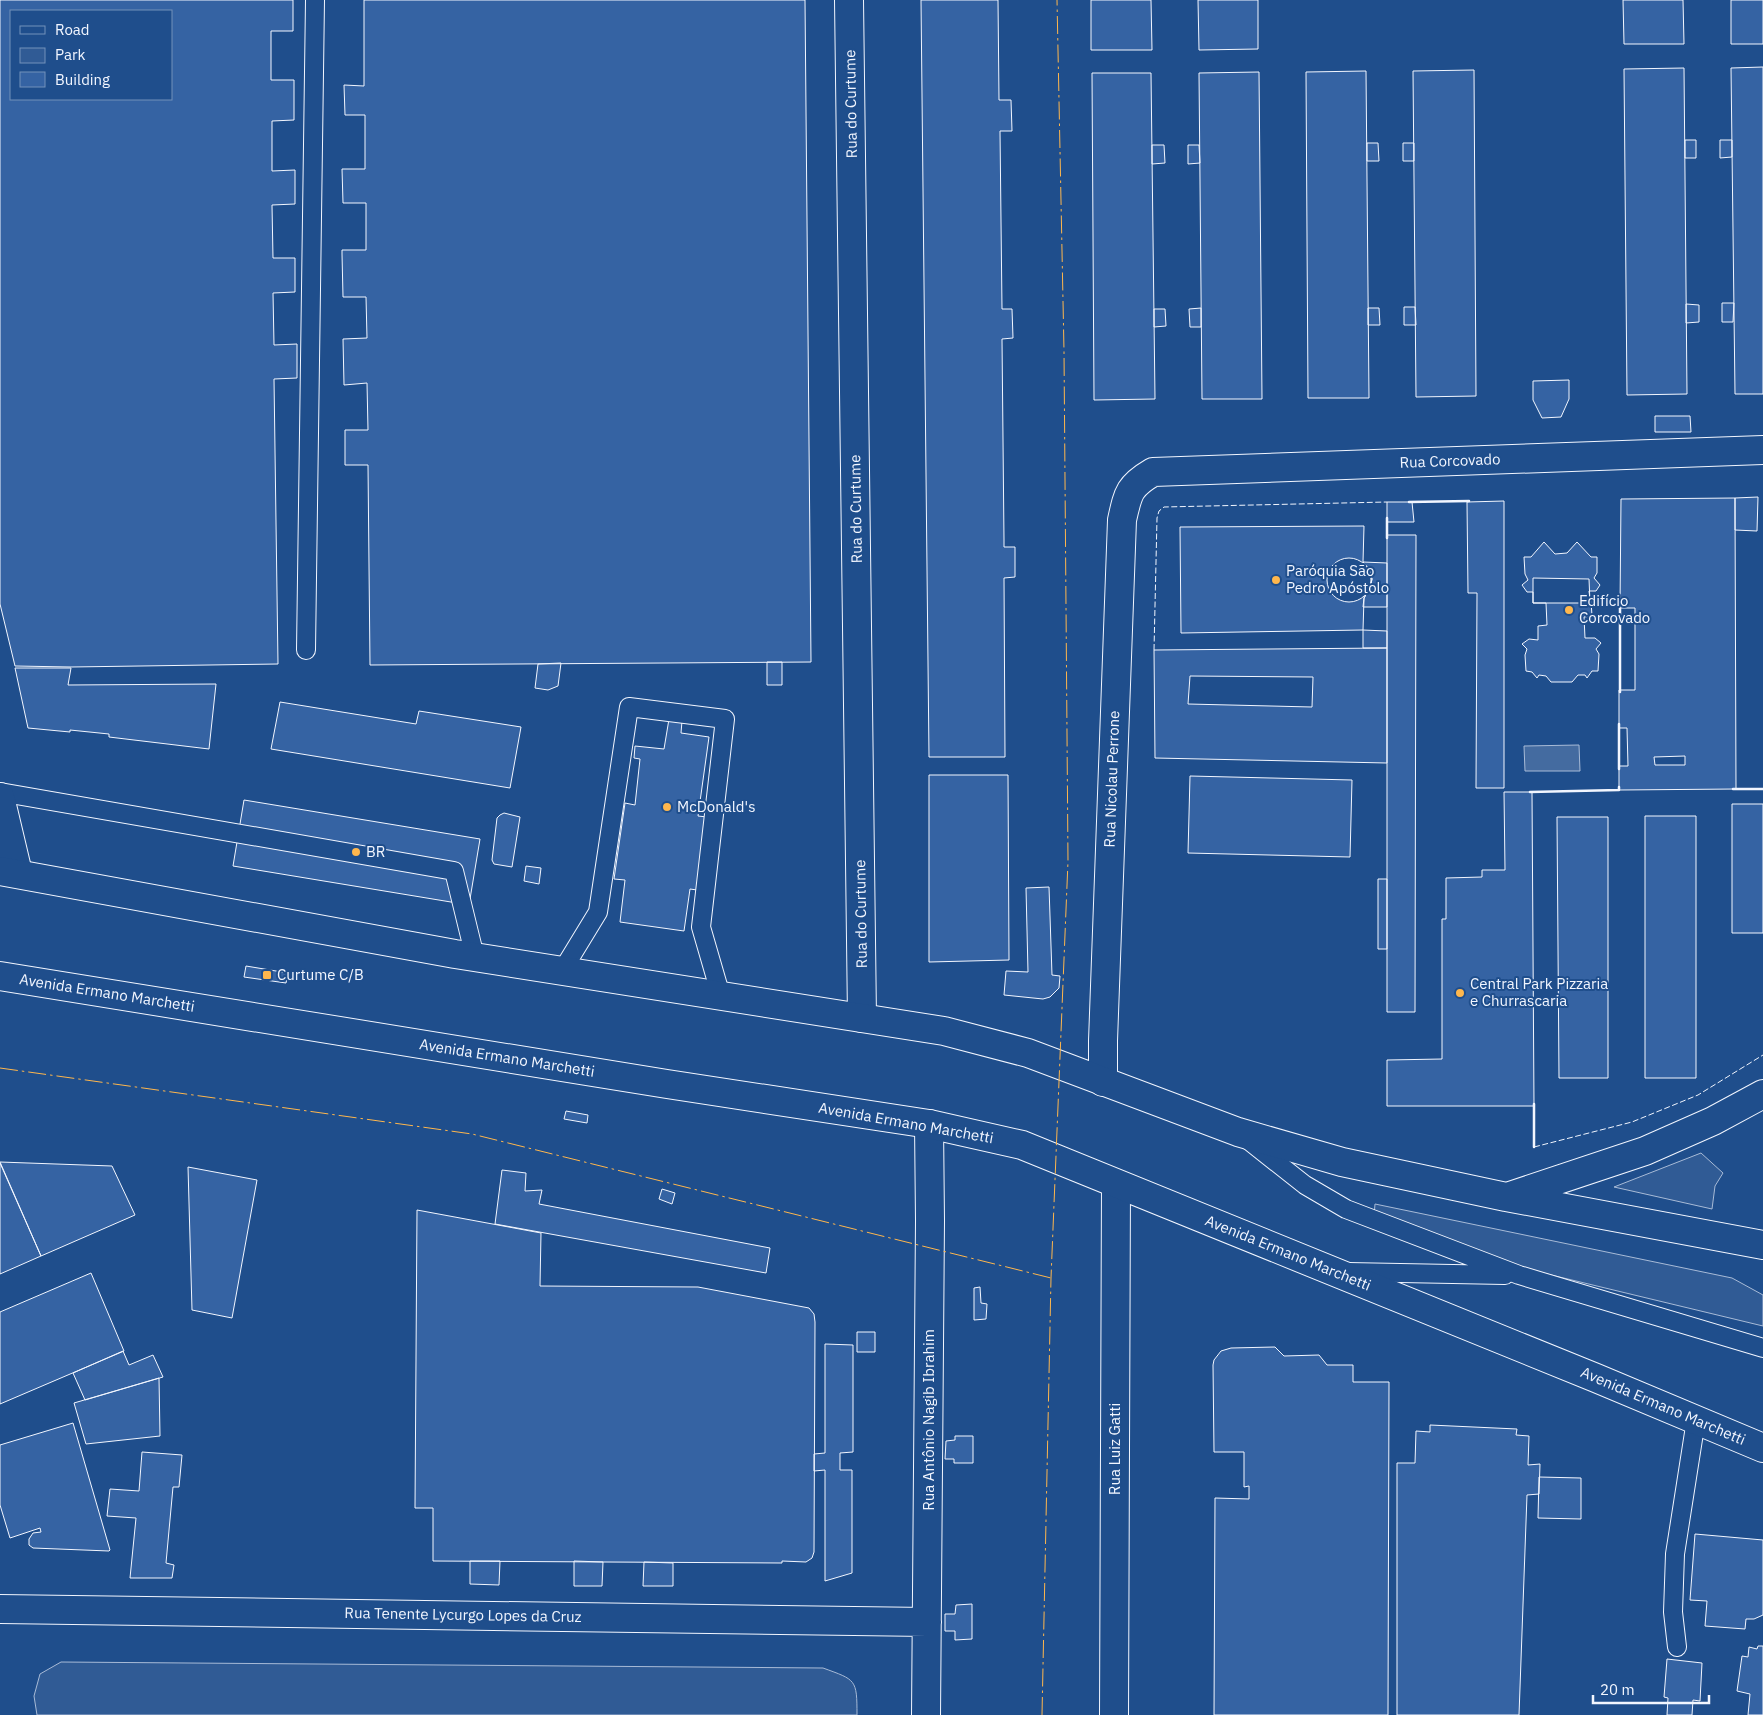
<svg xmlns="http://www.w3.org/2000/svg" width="1763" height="1715" viewBox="0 0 1763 1715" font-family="'IBM Plex Sans',sans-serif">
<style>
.green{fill:#305b95;stroke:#a8bbd7}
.water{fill:#446ba0;stroke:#a8bbd7}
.building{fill:#3563a3;stroke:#f2f6ff;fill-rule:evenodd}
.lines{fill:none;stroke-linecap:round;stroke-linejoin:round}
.service-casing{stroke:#f2f6ff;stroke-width:20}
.minor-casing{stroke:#f2f6ff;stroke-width:30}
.tertiary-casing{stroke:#f2f6ff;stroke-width:30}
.primary-casing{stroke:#f2f6ff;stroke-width:30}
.service{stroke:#1f4e8c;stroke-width:18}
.minor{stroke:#1f4e8c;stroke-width:28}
.tertiary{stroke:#1f4e8c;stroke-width:28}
.primary{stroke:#1f4e8c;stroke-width:28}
.fence{stroke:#f2f6ff;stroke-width:1;stroke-dasharray:6 2.5;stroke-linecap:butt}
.wall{stroke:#f2f6ff;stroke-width:2.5}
.power{stroke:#ffb74d;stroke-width:1;stroke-dasharray:18 4 2.5 4;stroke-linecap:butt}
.poi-dot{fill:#ffb74d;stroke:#1f4e8c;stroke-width:2}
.labels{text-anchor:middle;stroke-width:4;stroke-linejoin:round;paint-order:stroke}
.street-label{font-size:15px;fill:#f2f6ff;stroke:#1f4e8c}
.poi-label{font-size:15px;fill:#f2f6ff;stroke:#1f4e8c;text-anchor:start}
</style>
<rect width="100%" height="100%" fill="#1f4e8c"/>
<path class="green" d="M1701,1153L1723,1173L1715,1186L1712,1209L1614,1187Z
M1375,1204L1732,1278L1763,1295V1326L1518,1267L1374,1216Z
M61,1662L823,1668C856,1680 857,1679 857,1715H37L34,1696L40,1674Z"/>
<path class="water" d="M1579,745L1580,771H1525L1524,746Z"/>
<path class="building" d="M0,0H293V31H271V80H294V120L272,121V171L295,170V204L272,205L273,258H295V292L273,293L274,345L297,344V378L274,379L278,664L71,667L15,666L0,604ZM11,11H171V99H11Z
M364,0H805L811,662L370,665L368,465H345V430H368L367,383L344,385L343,339L367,338L366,297H343L342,254V250H366V203H343L342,169H365V115H345L344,85L364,86Z
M921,0H998L999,100H1011L1012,131H1000L1002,309H1012L1013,338L1002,339L1004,540V547H1015V577L1004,578L1005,757H929Z
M1091,0H1151L1152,50H1091Z
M1198,0H1258V49L1199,50Z
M1623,0H1683L1684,44H1624Z
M1731,0H1763V44H1731Z
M1763,67V394H1735L1731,68Z
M1684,68L1687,394L1627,395L1624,69Z
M1474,70L1476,396L1416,397L1413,71Z
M1366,71L1369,398H1308L1306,72Z
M1259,72L1262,399H1202L1199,73Z
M1092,73H1151L1155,399L1094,400Z
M1685,140H1696V158H1685Z
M1720,140H1732V157L1720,158Z
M1367,143H1378L1379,161H1367Z
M1403,143H1414V161H1403Z
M1152,145H1164L1165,163L1152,164Z
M1188,145H1199L1200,163L1188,164Z
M1722,303H1734L1733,322H1722Z
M1686,304L1699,305V322L1686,323Z
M1404,307H1415L1416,325H1404Z
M1201,308V327H1190L1189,309Z
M1368,308H1379L1380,325H1368Z
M1154,309H1165L1166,326L1154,327Z
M1569,380V399L1561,417L1542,418L1533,400V381Z
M1655,416H1690L1691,432H1655Z
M1758,497L1757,531L1735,530V498Z
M1735,498L1736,789L1619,790V766H1628L1627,728H1619V690H1635V608H1620L1621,499ZM1685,756V765H1655L1654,757Z
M1504,501V788H1476L1477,593H1468L1467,502Z
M1387,502H1412L1414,522H1387Z
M1364,526L1363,562L1369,569L1372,579L1370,588L1364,598L1363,630L1181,633L1180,527Z
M1387,535H1416L1415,1012H1387Z
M1544,542L1555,554L1567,553L1577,542L1591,557H1597V573L1594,578L1600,585L1596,591H1589L1590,601H1591L1592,616L1584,617L1585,638H1595L1601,643L1596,649L1599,654L1598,671H1592L1587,678L1585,675H1578L1572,682H1551L1546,676L1539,675L1537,678L1532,672L1526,671L1525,655L1527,649L1522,644L1529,639L1538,640V626L1547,625L1546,603H1533V592H1527L1522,585L1528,580L1525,574L1524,557H1531Z
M1327 580a22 22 0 1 1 44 0a22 22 0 1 1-44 0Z
M1363,562L1387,563V607H1363L1364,598L1370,588L1372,579L1369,569Z
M1533,578L1589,579L1590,603H1533Z
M1363,630L1387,631V648H1363Z
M1387,648V763L1155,758L1154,650ZM1190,676L1313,677L1312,707L1188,704Z
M767,662H782V685H767Z
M561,663L558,686L548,690L535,688L538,664Z
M15,668H71L68,685L216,684L209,749L109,737V734L70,730V732L28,728Z
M280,702L416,724L419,711L521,727L510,788L271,749Z
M669,719L682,721L681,733L709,737L698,816L707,817L697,890L690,889L684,931L620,922L625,880L614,879L625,803L635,805L640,759L634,758L635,746L664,749Z
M929,775H1008L1009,960L929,962Z
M1190,776L1352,780L1350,857L1188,853Z
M1504,792H1532L1534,1106H1387V1060L1442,1059V919H1446V878L1482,877V870H1505Z
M244,800L480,839L469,905L233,866Z
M1732,804H1763V933H1732Z
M504,813L520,817L512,867L494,864L492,860L497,818L500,815Z
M1645,816H1696V1078H1645Z
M1557,817H1608V1078H1559Z
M526,866L541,868L539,884L524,881Z
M1378,879H1387V949H1378Z
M1049,887L1052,975L1060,976L1059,988L1050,997L1043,999L1004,995L1006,971L1028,972L1026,888Z
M246,966L288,973L286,983L244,977Z
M566,1111L588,1115L587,1123L564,1119Z
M0,1162L112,1166L135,1215L41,1256Z
M0,1163L41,1256L0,1274Z
M188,1167L257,1180L232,1318L192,1310Z
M502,1170L526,1173L525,1191L542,1190L539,1204L770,1248L766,1273L495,1224Z
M662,1189L675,1193L672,1204L659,1199Z
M417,1210L541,1233L540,1286L698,1287L809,1308L814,1314L815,1322L814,1552L812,1558L806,1562L782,1561V1563L433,1561V1508H415Z
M91,1273L124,1351L0,1404V1312Z
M980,1287L981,1303L987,1304L986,1319L974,1320V1288Z
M857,1332H875V1352H857Z
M825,1344L853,1345V1452L840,1453V1470H852V1573L825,1581V1470L814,1471V1454L825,1453Z
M1275,1347L1284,1356L1319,1355L1327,1365H1353V1382H1389L1388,1715H1214L1215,1498L1249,1499V1486L1244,1487V1452H1214L1213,1365L1214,1360L1221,1351L1231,1348Z
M123,1351L129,1365L153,1355L163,1377L85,1400L73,1373Z
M159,1378L160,1436L86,1444L74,1403Z
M73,1423L110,1550L109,1551L33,1548L29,1545V1539L33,1533L41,1532L40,1528L10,1538L0,1505V1445Z
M1430,1425L1517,1429L1516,1435L1529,1436L1528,1465L1540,1464L1539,1494L1527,1495L1519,1715H1397V1463H1415L1416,1431L1430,1432Z
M955,1436H973V1463H954V1459H945L946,1441L955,1440Z
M142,1452L182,1455L179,1487H173L166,1563L174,1565L172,1578H130L136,1518L107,1516L110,1489L139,1491Z
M1539,1477L1581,1478V1519L1538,1518Z
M1695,1534L1763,1540V1615L1754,1619H1746L1745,1629L1705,1626L1707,1601L1690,1600Z
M470,1561H500L499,1585L470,1584Z
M574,1561L603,1562L602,1586H574Z
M644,1562L673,1563V1586H643Z
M972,1604V1639L955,1640V1631H945V1614H955L956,1605Z
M1758,1646H1763V1715H1748L1750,1694L1737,1691L1742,1656L1748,1657L1749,1647L1757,1649Z
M1667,1659L1702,1663L1700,1701L1693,1700L1692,1715H1667L1668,1698L1664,1697Z"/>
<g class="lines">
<defs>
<path id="service" d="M306,650L315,0
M0,792L454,871L475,957
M562,971L598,912L629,707L725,719L701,927L721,996
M1248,1140L1305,1185L1346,1209L1519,1275L1763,1348
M1348,1272L1505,1275
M1677,1647L1673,1612L1675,1554L1696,1420"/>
<path id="minor" d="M849,0L862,1018
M0,797L18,873
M1103,1082V1041L1122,520C1128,493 1129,486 1153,472L1763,450
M0,1609L927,1622
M926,1715L930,1221L929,1124"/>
<path id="tertiary" d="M1114,1715L1116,1184"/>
<path id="primary" d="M0,871L455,954L944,1031L1028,1053L1238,1132L1342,1162L1506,1197L1763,1245
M0,976L667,1084L929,1124L1022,1145L1596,1378L1763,1448
M1510,1196L1645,1151L1713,1121L1763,1094"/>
</defs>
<use href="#service" class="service-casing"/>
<use href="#minor" class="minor-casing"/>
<use href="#tertiary" class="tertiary-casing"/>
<use href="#primary" class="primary-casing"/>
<use href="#service" class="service"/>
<use href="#minor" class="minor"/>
<use href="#tertiary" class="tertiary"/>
<use href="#primary" class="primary"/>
<path class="fence" d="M1154,650L1157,518L1159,511L1164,507L1387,502
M1534,1147L1632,1122L1698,1095L1763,1055"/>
<path class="wall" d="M1409,502L1469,501
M1387,538V518
M1620,692V604
M1619,769V724
M1733,789H1763
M1530,792L1619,790V787
M1534,1104V1147"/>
<path class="power" d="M0,1068L472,1134L1051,1278
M1042,1715L1051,1278L1068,861L1064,351L1057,0"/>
</g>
<g class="poi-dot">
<circle cx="1276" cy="580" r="5"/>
<circle cx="1569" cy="610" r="5"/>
<circle cx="667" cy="807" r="5"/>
<circle cx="356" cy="852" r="5"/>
<rect x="262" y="970" width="10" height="10" rx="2.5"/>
<circle cx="1460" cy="993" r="5"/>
</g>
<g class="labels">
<g class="street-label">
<text transform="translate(851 104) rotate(-91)" y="5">Rua do Curtume</text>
<text transform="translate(1450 461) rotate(-2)" y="5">Rua Corcovado</text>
<text transform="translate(856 509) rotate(-91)" y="5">Rua do Curtume</text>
<text transform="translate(1112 779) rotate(-88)" y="5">Rua Nicolau Perrone</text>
<text transform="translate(861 914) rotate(-91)" y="5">Rua do Curtume</text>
<text transform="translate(107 993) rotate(9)" y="5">Avenida Ermano Marchetti</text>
<text transform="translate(507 1058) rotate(9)" y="5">Avenida Ermano Marchetti</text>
<text transform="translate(906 1123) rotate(10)" y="5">Avenida Ermano Marchetti</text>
<text transform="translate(1288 1253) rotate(22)" y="5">Avenida Ermano Marchetti</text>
<text transform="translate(1663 1406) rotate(23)" y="5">Avenida Ermano Marchetti</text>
<text transform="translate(929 1420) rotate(-90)" y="5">Rua Antônio Nagib Ibrahim</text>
<text transform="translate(1115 1449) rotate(-90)" y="5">Rua Luiz Gatti</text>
<text transform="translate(463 1615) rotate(1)" y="5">Rua Tenente Lycurgo Lopes da Cruz</text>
</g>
<g class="poi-label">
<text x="1286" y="576">Paróquia São<tspan x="1286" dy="17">Pedro Apóstolo</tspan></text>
<text x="1579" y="606">Edifício<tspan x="1579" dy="17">Corcovado</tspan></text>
<text x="677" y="812">McDonald's</text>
<text x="366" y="857">BR</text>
<text x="277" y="980">Curtume C/B</text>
<text x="1470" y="989">Central Park Pizzaria<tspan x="1470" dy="17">e Churrascaria</tspan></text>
</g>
</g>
<rect x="10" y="10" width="162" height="90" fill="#1f4e8c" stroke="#7391ba"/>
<rect x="20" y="26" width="25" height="8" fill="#1f4e8c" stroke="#7391ba"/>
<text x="55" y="35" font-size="15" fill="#f2f6ff">Road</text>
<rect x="20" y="48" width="25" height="15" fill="#305b95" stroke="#7391ba"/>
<text x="55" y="60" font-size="15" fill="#f2f6ff">Park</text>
<rect x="20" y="72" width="25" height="15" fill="#3563a3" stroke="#7391ba"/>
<text x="55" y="85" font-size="15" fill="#f2f6ff">Building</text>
<path d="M1593 1695v8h116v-8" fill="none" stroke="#f2f6ff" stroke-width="2.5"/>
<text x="1600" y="1695" font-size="15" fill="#f2f6ff" stroke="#1f4e8c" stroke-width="4" paint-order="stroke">20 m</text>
</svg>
